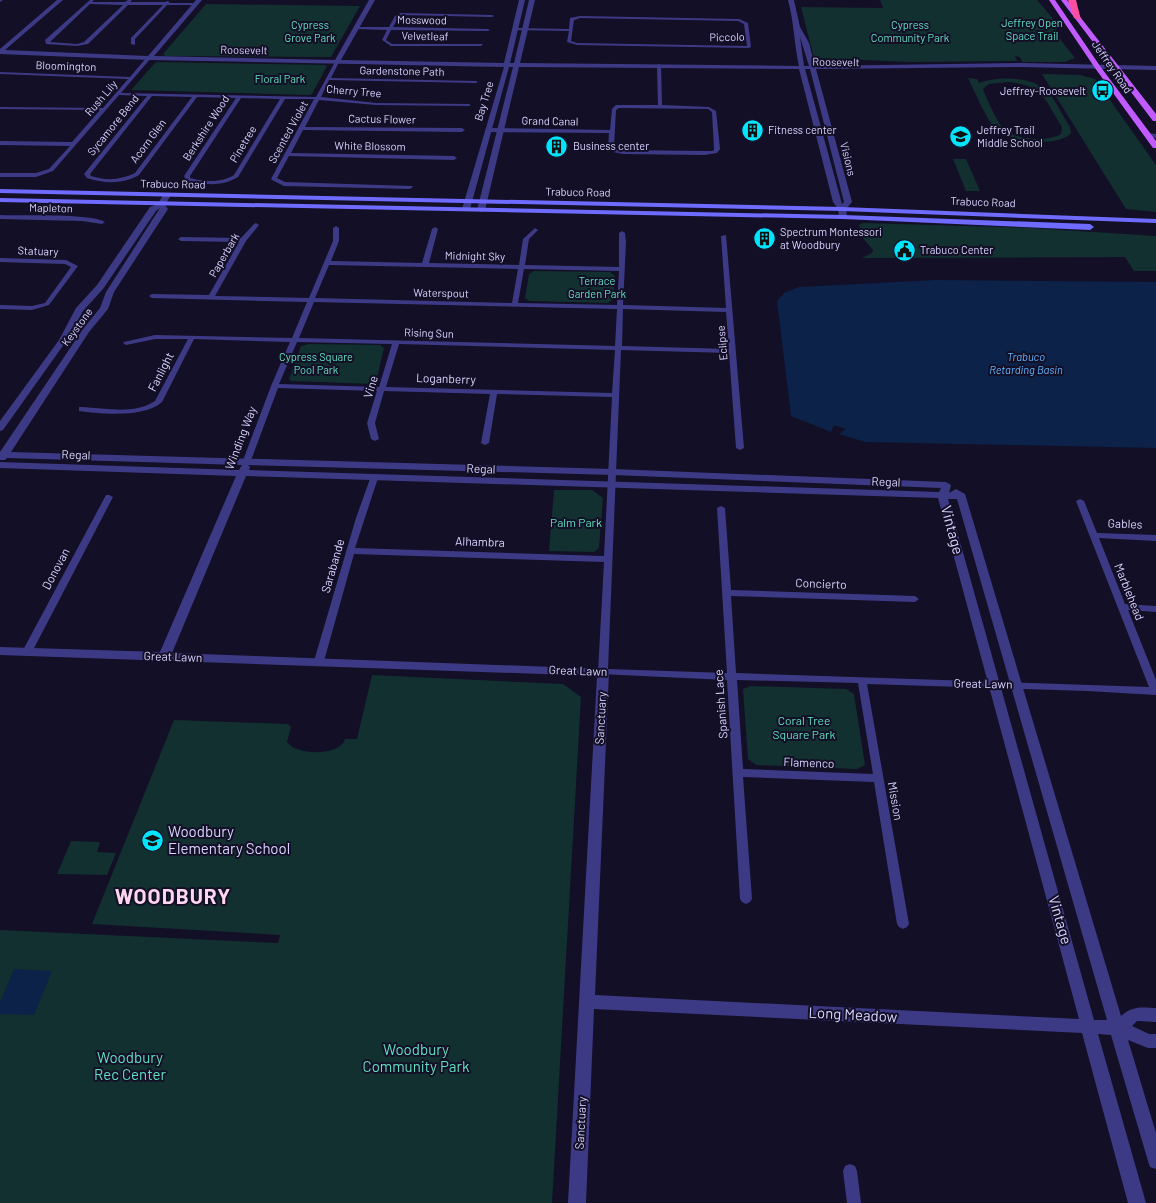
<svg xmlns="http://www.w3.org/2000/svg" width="1156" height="1203" viewBox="0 0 1156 1203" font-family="Barlow,sans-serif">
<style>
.green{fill:#12302f;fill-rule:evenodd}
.water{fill:#0c2248}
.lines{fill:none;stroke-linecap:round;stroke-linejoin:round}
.minor{fill:#3d3a85;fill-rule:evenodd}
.tertiary{fill:#3d3a85;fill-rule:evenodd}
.secondary{fill:#6f6bff;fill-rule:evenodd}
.primary{fill:#c25bff;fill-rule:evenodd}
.motorway{fill:#ff4fa3;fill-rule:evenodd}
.labels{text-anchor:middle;stroke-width:4;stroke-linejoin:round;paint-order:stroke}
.far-street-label{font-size:11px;fill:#d9d4ff;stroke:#130f26}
.far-park-label{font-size:11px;fill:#5fe0c0;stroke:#130f26}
.far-poi-label{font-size:11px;fill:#d9d4ff;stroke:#130f26;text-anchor:start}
.far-water-label{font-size:11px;font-style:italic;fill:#62b6ff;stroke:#130f26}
.street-label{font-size:12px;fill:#d9d4ff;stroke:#130f26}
.park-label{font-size:12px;fill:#5fe0c0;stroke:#130f26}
.near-street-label{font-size:15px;fill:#d9d4ff;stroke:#130f26}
.near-poi-label{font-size:15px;fill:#d9d4ff;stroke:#130f26;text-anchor:start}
.near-park-label{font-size:15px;fill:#5fe0c0;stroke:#130f26}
.near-district-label{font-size:21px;font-weight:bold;letter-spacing:1px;fill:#ffd6f0;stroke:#130f26}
</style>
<rect width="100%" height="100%" fill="#130f26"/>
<path class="green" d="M880,0H1037L1057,23L1056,34L1075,58L1065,62H1022L1020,57L1015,56L1017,61L911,62L814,58L801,7L883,8Z
M206,4L360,6L331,57L165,56L163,54Z
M157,62L325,65L327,66L312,94L309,95L131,90L154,64Z
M1042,74L1080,75L1095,79L1156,165V212L1126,209Z
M968,78L977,79L979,83C997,76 1033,76 1047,91C1056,101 1063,116 1070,127L1071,133C1058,148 1006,143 994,127C983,113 976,94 968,78ZM1007,82C1043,84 1045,100 1062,127L1061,134C1047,142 1018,140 1005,130C998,124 986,98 983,89L989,84Z
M953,159H966L980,191H966Z
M863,223L1032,228L1156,236V271H1134L1125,257L862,258L872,253L873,250L863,238L859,225Z
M534,271L610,272L615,276L613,299L608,303L529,301L525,298L529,274Z
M309,344L380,345L384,348L376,382L373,384L291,381L289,379L301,346Z
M554,490H592L603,498L599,548L594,552L549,551Z
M372,675L563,684L581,697L552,1203H0V930L278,943L280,935L92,924L174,720L288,724L291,727L287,742C296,756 341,756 345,739H357Z
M751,686L846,689L854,694L865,765L857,769L756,765L748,759L743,689Z
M71,841L100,842L97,852L116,853L107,875L57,874Z"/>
<path class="water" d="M935,280L1156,282V448L865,442L839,434L846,429L834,425L831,432L791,416L777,301L784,293L799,287Z
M14,969L52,971L34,1015L0,1014V1002Z"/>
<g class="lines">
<path class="minor" d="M0,0H3L0,2Z
M90,0H94L92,2H125L128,0H132L130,2H165L168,1L170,3H195L197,4L195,5H167L135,39V45L131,44V38L163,5H128L88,44L77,46L46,44L45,40ZM90,4L123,5L84,42L77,44L50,42Z
M400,13L492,15L494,16L492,17L401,15L398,18L393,27L488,29L490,30L488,31L391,30L386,40L392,44H483L481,46H391L382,40L387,30L356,29L354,28L356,27H389L395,16Z
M580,16L739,19L748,23L751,47L749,48L577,45L567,42L569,31L515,30L513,29L515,28L569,29L570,18ZM580,18L738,21L744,24L747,46L577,43L571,41L574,20Z
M147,57L151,58L121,93L316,97L335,62L337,61L339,62L331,78L476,81L478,82L476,83L329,80L321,97L376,103L469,104L471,105L469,106L376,105L319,100L305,127L462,128L465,130L462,132L303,130L291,153L454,156L457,158L454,160L289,156L277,178L285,182L412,186L413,187L410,189L284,186L272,180L271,179L314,99H285L238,177C222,187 203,185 186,180L184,176L236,98L197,97L139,175C123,184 105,184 87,178L84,174L147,96L119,95L53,171L36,177H0V173H36L49,169L70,146L0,145V141L72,142L100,110L0,109V107L103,108L128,79L0,74V72L130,77ZM152,96L192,97L135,173C121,180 106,181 91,176L90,174ZM241,98L280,99L234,175C221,183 205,182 190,178V176Z
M659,64L661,65L662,105L709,107L716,111L720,149L717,153L705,155L623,154L613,152L608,147L609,133L488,132L485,130L488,128L610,130L612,109L616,105H658L657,65ZM619,108L708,109L712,112L714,149L713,151H705L617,150L614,147L616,110Z
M1148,133L1156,134V138L1146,136V134Z
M0,215C22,216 89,213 105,222L102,224L82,221L0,219Z
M256,223L259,225L246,241L215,296L309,298L333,241V228L336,226L339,228V241L331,261L422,263L432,229L435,227L438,229L429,263L519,265L523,239L535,228L538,230L529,239L525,265L619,267V233L622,231L625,233L626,242L623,305L726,308L721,236L726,235L744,448L740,450L736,448L729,353L621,350L608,669L727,673L717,508L721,506L725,508L731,590L915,596L919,599L915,602L731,596L736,673L1149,687L1076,501L1080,499L1084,501L1097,533L1156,535V541L1099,538L1125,604L1156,606V612L1128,610L1156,680V695L1087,691L867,684L909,924L907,927L903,929L899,927L897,924L874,782L743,777L752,899L750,902L746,904L742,902L740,899L727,680L600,674L598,672L604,562L354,554L324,661L322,663H316L314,661L356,518L371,476H377L378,478L355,548L604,556L612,397L497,394L489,443L485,445L481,443L490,394L384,391L375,423L379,439L375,441L371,439L367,423L377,391L278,388L250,463L246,465L242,463L271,386L290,342L194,339L162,402C144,418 102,414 79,411V407H82C106,408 134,415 155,401L188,339H155L126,345L123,343L124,342L155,335L292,338L307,302L152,298L149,296L152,294L209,295L239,242L181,241L178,239L181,237L241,238L254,224ZM329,265L518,269L512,303L315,298ZM524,269L619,271L617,305L518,303ZM314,302L617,309L615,346L299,338ZM623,309L726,312L729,349L622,346ZM297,342L392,344L379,387L279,384ZM399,344L615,350L612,393L386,387ZM737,680L858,683L873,774L743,769Z
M0,258L66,260L78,266L49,305L32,310L0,309V305L32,306L45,303L71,267L65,264L0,262Z
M106,495H109L113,497L32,652L27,655L24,654L22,652Z
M850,1164L855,1166L857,1171L861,1203H847L843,1171L845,1166Z"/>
<path class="tertiary" d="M57,0H63L5,50L148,56L196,0H202L154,56L335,60L369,0H375L341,60L504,63L519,0H525L510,63H514L529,0H535L520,63L799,66C794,43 794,22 788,0H794L800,27L809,43L815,66L1022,63L1156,66V70L1022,67L816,69L852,202L846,209L847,217L843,219L839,217L838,209L833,202L799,69L519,67L485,210L481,212L477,210L513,67H509L470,209L466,211L462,209L504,67L149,60L0,54V49ZM800,37L809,66H804ZM805,69H810L844,202L842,204Z
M164,193L171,195L165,205L168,209L114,292L108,309L89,332L11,452L613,469L946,482L951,485L949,493L956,489L965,494L1121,1016C1132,1006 1141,1007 1156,1008V1022L1137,1021L1132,1026L1149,1034H1156V1048H1148L1128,1040L1156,1133V1169L1150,1167L1148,1161L1111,1035L1098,1034L1146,1203H1128L1082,1033L594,1009L586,1203H568L597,676L0,655V647L160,652L236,476L0,468V462L239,470L242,465L7,458L5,460H0V452L83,329L100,308L106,292L160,208L156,211L103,289L83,311L67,340L3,430L0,431V421L59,340L76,308L97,285L150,207L158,204ZM248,465L613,475L941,488L939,492L249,470L250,467ZM246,476L938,498L1079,1019L595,995L609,672L607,669L172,653ZM948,499H957L1107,1020H1094Z"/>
<path class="secondary" d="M0,189L842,207L1156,219V223L842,211L0,193Z
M0,198L843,215L1090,224L1094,227L1090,230L843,219L0,202Z"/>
<path class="primary" d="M1049,0H1055L1100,66L1156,141V148H1153L1095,68Z
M1061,0H1067L1156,114V121H1153Z"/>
<path class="motorway" d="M1068,0H1076L1081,20L1074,18Z"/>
</g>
<defs>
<symbol id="bus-disc" viewBox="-11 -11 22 22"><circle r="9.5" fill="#00e5ff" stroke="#130f26"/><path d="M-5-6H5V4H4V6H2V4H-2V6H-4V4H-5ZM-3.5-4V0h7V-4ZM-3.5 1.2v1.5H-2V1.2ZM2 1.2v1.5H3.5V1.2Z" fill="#111"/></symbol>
<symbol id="building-disc" viewBox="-11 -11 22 22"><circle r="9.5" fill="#00e5ff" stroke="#130f26"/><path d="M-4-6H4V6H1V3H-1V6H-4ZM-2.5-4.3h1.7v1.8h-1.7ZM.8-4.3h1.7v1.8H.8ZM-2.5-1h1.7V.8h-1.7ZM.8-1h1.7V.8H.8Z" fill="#111"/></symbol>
<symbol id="school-disc" viewBox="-11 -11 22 22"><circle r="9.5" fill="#00e5ff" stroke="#130f26"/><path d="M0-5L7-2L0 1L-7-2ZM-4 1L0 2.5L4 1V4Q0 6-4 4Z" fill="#111"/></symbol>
<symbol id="civic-disc" viewBox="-11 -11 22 22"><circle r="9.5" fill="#00e5ff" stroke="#130f26"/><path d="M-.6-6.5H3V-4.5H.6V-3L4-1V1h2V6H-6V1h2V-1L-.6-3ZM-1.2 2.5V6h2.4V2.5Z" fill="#111"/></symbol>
</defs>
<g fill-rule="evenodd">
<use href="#bus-disc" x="1090" y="78" width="25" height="25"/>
<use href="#building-disc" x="740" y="118" width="25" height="25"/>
<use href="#school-disc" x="948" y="124" width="25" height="25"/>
<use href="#building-disc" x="544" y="134" width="25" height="25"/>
<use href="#building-disc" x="752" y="226" width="25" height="25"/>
<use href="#civic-disc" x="892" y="238" width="25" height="25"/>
<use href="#school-disc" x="140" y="828" width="25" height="25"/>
</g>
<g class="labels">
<g class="far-street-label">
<text transform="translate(422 20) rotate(1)" y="4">Mosswood</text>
<text transform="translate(425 36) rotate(1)" y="4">Velvetleaf</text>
<text transform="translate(727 37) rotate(-1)" y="4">Piccolo</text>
<text transform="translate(244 50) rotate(1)" y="4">Roosevelt</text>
<text transform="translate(836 62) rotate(1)" y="4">Roosevelt</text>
<text transform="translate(66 66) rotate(2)" y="4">Bloomington</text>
<text transform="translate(1112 67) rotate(55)" y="4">Jeffrey Road</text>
<text transform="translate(402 71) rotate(1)" y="4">Gardenstone Path</text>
<text transform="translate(354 91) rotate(5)" y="4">Cherry Tree</text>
<text transform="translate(101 98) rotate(-49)" y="4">Rush Lily</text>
<text transform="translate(484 101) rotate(-73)" y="4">Bay Tree</text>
<text transform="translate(382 119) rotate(1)" y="4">Cactus Flower</text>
<text transform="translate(550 121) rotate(1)" y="4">Grand Canal</text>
<text transform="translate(113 125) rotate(-51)" y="4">Sycamore Bend</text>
<text transform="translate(206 128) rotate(-57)" y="4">Berkshire Wood</text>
<text transform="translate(288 132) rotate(-61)" y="4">Scented Violet</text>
<text transform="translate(148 141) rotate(-53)" y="4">Acorn Glen</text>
<text transform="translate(243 144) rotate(-59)" y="4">Pinetree</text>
<text transform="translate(370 146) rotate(1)" y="4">White Blossom</text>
<text transform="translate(848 159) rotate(76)" y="4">Visions</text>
<text transform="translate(173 184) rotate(1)" y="4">Trabuco Road</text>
<text transform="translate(578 192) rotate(1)" y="4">Trabuco Road</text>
<text transform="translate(983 202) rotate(2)" y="4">Trabuco Road</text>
<text transform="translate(51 208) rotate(1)" y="4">Mapleton</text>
<text transform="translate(38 251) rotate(2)" y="4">Statuary</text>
<text transform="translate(224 255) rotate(-60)" y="4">Paperbark</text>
<text transform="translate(475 256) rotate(1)" y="4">Midnight Sky</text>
<text transform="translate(441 293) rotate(1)" y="4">Waterspout</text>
<text transform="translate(77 327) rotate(-54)" y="4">Keystone</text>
<text transform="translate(429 333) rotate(2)" y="4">Rising Sun</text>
<text transform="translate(722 343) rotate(-95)" y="4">Eclipse</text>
</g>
<g class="far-park-label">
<text x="1032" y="27">Jeffrey Open<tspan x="1032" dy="13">Space Trail</tspan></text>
<text x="310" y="29">Cypress<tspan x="310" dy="13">Grove Park</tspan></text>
<text x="910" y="29">Cypress<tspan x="910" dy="13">Community Park</tspan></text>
<text x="280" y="83">Floral Park</text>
<text x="597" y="285">Terrace<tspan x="597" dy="13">Garden Park</tspan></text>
<text x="316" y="361">Cypress Square<tspan x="316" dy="13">Pool Park</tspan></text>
</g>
<g class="far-poi-label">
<text x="1086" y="95" text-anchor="end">Jeffrey-Roosevelt</text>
<text x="768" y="134">Fitness center</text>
<text x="977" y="134">Jeffrey Trail<tspan x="977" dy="13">Middle School</tspan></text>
<text x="573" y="150">Business center</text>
<text x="780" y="236">Spectrum Montessori<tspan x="780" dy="13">at Woodbury</tspan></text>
<text x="920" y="254">Trabuco Center</text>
</g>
<g class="far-water-label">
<text x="1026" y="361">Trabuco<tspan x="1026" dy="13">Retarding Basin</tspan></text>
</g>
<g class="street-label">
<text transform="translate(161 372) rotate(-63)" y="4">Fanlight</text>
<text transform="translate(446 379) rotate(2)" y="4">Loganberry</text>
<text transform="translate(371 387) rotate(-73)" y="4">Vine</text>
<text transform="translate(241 438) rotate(-69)" y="4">Winding Way</text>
<text transform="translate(76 455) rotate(2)" y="4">Regal</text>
<text transform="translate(481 469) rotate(2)" y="4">Regal</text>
<text transform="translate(886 482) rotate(2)" y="4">Regal</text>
<text transform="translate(1125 524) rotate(2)" y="4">Gables</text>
<text transform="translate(480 542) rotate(2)" y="4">Alhambra</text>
<text transform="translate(333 566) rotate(-74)" y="4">Sarabande</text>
<text transform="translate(56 569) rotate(-62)" y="4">Donovan</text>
<text transform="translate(821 584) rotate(2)" y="4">Concierto</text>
<text transform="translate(1129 592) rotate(68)" y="4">Marblehead</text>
<text transform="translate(173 657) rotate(2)" y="4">Great Lawn</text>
<text transform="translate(578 671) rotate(2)" y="4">Great Lawn</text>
<text transform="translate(983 684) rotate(1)" y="4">Great Lawn</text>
<text transform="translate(721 704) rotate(-94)" y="4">Spanish Lace</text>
<text transform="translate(601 718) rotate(-87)" y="4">Sanctuary</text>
<text transform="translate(809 763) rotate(2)" y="4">Flamenco</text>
<text transform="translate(895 801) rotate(80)" y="4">Mission</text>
<text transform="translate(581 1123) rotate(-87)" y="4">Sanctuary</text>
</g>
<g class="park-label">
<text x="576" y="527">Palm Park</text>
<text x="804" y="725">Coral Tree<tspan x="804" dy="14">Square Park</tspan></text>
</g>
<g class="near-street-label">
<text transform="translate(952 530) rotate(75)" y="5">Vintage</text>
<text transform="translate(1060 920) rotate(74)" y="5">Vintage</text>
<text transform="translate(853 1015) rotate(3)" y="5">Long Meadow</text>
</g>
<g class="near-poi-label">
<text x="168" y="837">Woodbury<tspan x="168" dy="17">Elementary School</tspan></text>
</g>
<g class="near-park-label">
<text x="416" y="1055">Woodbury<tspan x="416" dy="17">Community Park</tspan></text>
<text x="130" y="1063">Woodbury<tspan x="130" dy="17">Rec Center</tspan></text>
</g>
<g class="near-district-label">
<text x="173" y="904">WOODBURY</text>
</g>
</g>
</svg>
